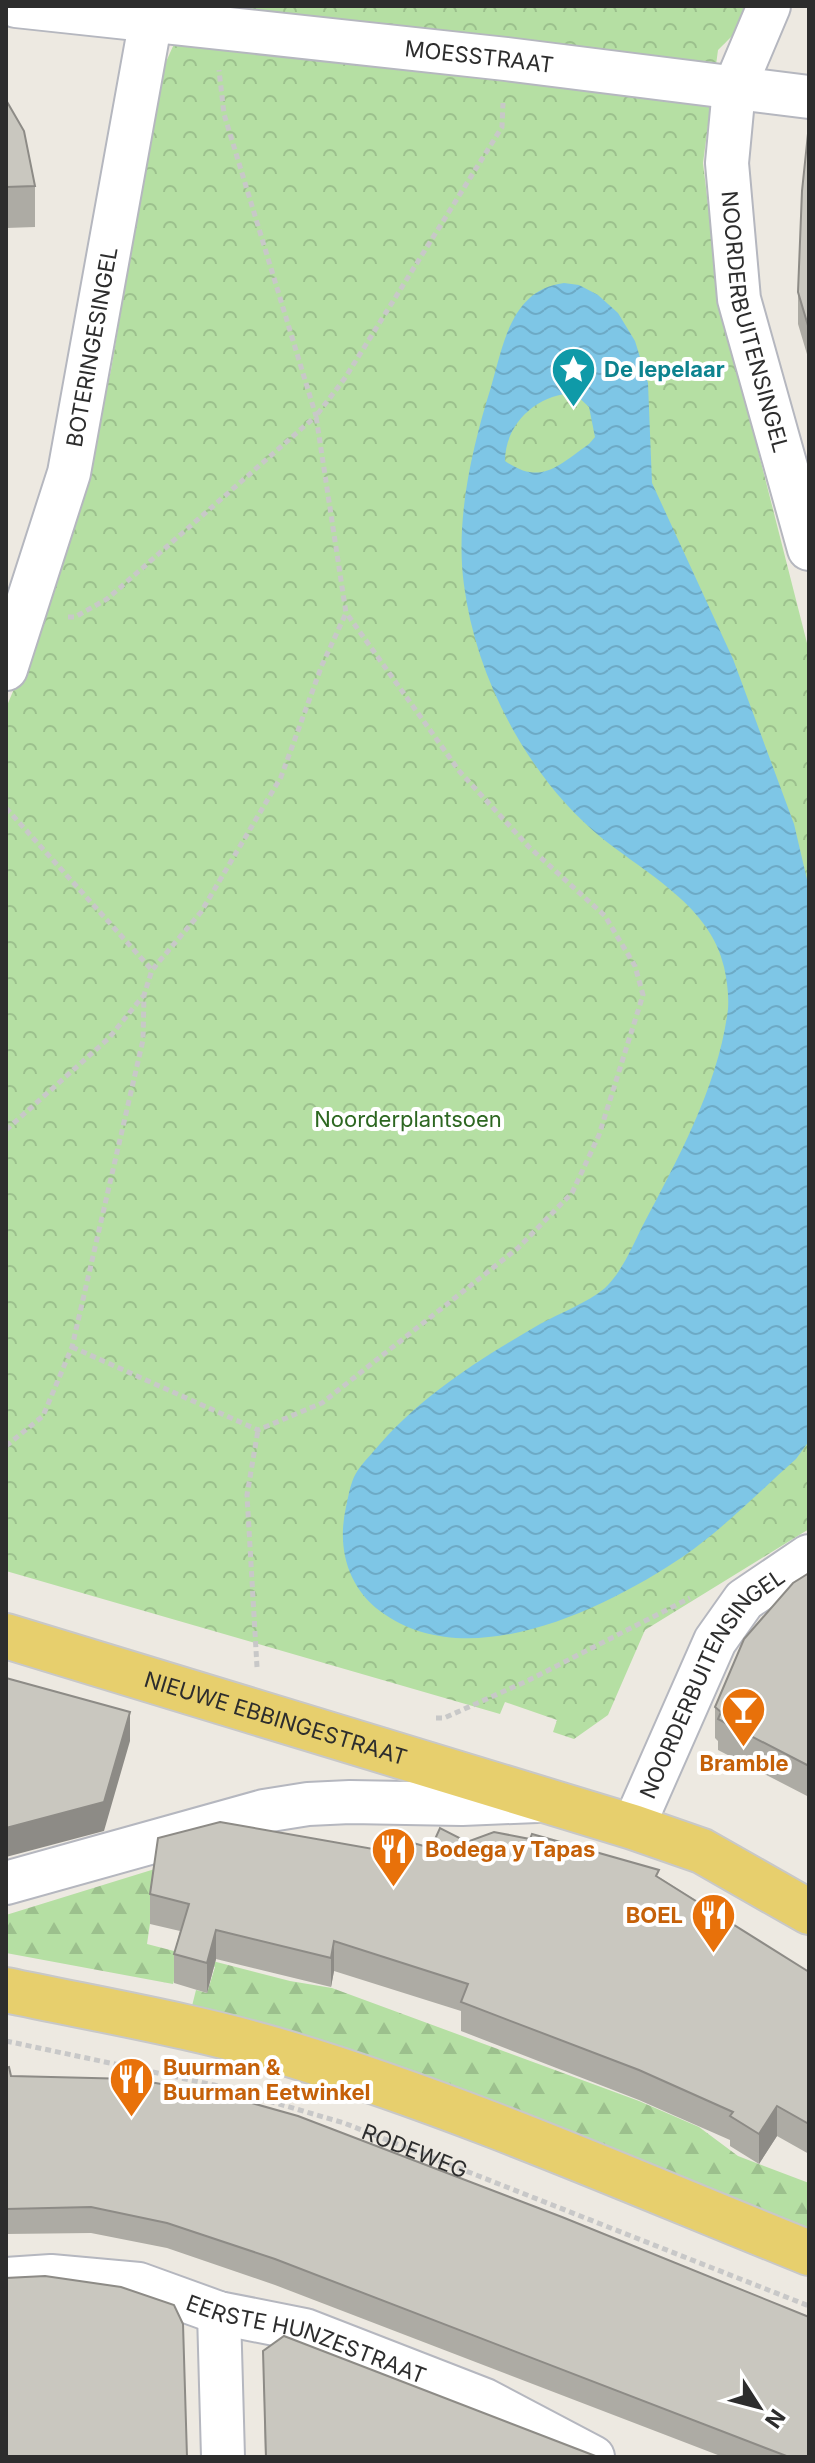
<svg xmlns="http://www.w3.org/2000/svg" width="815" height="2463" viewBox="0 0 815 2463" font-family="Inter,sans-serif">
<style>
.forest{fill:url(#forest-firs)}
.park{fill:url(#park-crowns)}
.water{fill:url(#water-waves);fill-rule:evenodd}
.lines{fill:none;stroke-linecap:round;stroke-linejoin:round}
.minor-casing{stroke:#b5b7bf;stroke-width:46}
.major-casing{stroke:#c8c8c8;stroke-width:48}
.path{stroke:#c8c8c8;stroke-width:5;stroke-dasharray:6 4;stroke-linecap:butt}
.minor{stroke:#fff;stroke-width:42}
.major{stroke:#e7cf6d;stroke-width:44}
.wall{fill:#adaba4}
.shaded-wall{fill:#8d8b86}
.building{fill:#c9c7bf;stroke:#8d8b86;stroke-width:2}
.labels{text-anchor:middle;stroke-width:8;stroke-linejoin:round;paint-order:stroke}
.street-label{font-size:22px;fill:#2d2d2d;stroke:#fff}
.culture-label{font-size:22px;font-weight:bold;fill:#0d838f;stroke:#fff;text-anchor:start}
.park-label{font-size:22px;fill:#2d6721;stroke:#fff}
.food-label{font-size:22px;font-weight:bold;fill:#c56008;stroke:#fff;text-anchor:start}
</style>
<defs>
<pattern id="forest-firs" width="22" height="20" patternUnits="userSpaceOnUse" patternTransform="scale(2)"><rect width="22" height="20" fill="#b5dfa3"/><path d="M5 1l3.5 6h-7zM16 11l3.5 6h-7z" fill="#9cc08d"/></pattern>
<pattern id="park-crowns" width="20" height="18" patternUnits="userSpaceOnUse" patternTransform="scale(2)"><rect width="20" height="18" fill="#b5dfa3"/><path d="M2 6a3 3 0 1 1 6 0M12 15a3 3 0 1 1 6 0" fill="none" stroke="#9cc08d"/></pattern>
<pattern id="water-waves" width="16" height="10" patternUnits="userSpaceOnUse" patternTransform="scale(2)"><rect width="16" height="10" fill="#7ec6e6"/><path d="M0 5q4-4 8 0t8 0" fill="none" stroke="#6daac6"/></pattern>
</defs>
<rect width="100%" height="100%" fill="#ede9e1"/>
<path class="forest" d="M158,1868L147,1944L290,1981L332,1988L639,2101L699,2127L738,2156L809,2183V2240L190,2014L196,1990L207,1993L215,1967L181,1958L173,1984L6,1953V1915Z"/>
<path class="park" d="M191,6H750L733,35L718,50L703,163L719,297L809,651V1529L645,1630L608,1715L574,1739L553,1732L557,1720L505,1702L500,1714L6,1571V708L40,627L78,511L111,370L161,73Z"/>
<path class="water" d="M564,283L579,285L598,295L618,313L635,341L648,383L652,483L733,659L794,824L809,888V1441L796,1459C760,1491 724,1528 684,1556C605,1609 468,1677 380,1611C347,1586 337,1547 346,1507C348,1498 350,1486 354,1477C358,1468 367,1459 373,1452C420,1396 478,1360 540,1324C560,1313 587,1303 605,1288C622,1272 633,1245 643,1225C678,1159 719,1084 728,1009C729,996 727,980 724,967C711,907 647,874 603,839C529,779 476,679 464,585C455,520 472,448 491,387C504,343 511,290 564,283ZM574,393L589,407L595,437L589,444C555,468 541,485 505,461C505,423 538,394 574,393Z"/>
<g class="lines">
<defs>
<g id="minor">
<path id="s2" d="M16,6L506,59L809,97"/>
<path id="s3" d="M769,6L734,89L727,163L739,299L809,549"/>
<path id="s4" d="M6,669L69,473L151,19"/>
<path id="s5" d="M633,1827L715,1641L744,1600L809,1556"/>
<path d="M6,1883L264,1811L308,1804L350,1802L462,1804L537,1801"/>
<path id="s6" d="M6,2279L51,2276L139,2284L219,2313L305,2330L485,2400L593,2457"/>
<path d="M219,2313L223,2457"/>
</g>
<g id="major">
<path id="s7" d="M6,1636L633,1827L702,1851L809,1912"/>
<path d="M6,1990C100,2010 197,2026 289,2054C467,2108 637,2184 809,2253"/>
</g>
</defs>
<use href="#minor" class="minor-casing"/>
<use href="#major" class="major-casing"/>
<g class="path">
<path d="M68,617H75L107,599L316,416L224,114L219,70"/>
<path d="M6,808L152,970"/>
<path d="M6,1130L109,1038L143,996"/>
<path d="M72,1347L258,1430L322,1403L518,1248L572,1193L599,1135L643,995L635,966L605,916L529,847L460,772L347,614"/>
<path d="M6,1446L43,1416L72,1347L143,1040L144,995L152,970L201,912L281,777L322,665L346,613L316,416L345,378L502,127L503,103"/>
<path d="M257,1667L247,1495L258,1430"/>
<path d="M436,1718H444L527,1681L690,1598"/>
<path id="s1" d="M6,2041L214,2085L344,2123L809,2306"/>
</g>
<use href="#minor" class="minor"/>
<use href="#major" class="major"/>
</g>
<path class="wall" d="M6,100L35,186V227L6,228Z
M809,124V361L798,324V292Z
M809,1573V1797L718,1750V1741L715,1738V1707Z
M467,1842L659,1877L809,1972V2154L777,2136L759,2164L730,2146V2140L639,2100L461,2031V2011L334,1971L331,1987L216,1959L207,1993L174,1983V1954L180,1931L150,1924V1894L373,1849L431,1848Z
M6,2068L11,2076L809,2457H723L275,2285L167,2248L91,2233L6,2234Z
M263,2351L598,2457H265Z"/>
<path class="shaded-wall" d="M130,1712V1741L104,1831L6,1857V1828Z
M216,1930V1959L207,1993V1963Z
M334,1941V1971L331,1987V1958Z
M777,2106V2136L759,2164V2134Z"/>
<path class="building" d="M6,100L24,131L35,186L6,187Z
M809,124V329L798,292L802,191Z
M809,1573V1766L718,1719L721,1712L715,1707L744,1639L793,1583Z
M6,1678L130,1712L104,1802L6,1828Z
M220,1822L373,1849L392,1837L431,1848L440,1828L467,1842L494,1832L530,1839L532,1834L659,1870L656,1876L809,1972V2124L777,2106L759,2134L730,2116L733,2112L639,2070L461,2002L468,1984L334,1941L331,1958L216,1930L207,1963L174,1954L189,1904L150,1894L158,1838Z
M9,2067L11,2076L132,2079L220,2094L298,2116L562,2217L809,2317V2457H789L275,2259L167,2223L91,2207L6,2209V2068Z
M45,2276L121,2287L174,2305L183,2324L187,2457H6V2278Z
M284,2336L598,2457H266L263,2351Z"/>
<defs>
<symbol id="sight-pin" viewBox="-11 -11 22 30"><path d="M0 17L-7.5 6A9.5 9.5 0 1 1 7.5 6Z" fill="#0f9aa8" stroke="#fff"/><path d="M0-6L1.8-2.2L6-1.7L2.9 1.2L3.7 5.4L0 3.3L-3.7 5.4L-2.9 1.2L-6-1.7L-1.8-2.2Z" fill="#fff"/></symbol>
<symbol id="bar-pin" viewBox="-11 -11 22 30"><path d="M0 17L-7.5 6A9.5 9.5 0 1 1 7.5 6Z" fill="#e8710a" stroke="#fff"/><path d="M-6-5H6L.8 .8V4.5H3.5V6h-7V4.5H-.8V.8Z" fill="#fff"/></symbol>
<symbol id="restaurant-pin" viewBox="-11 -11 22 30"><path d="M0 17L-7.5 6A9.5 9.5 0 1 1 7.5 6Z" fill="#e8710a" stroke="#fff"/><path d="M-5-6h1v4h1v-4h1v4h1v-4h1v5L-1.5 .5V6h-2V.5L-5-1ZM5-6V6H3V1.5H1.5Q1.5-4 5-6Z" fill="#fff"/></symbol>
</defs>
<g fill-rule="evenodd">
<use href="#sight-pin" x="548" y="344" width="51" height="69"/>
<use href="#bar-pin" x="718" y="1684" width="51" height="69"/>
<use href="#restaurant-pin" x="368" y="1824" width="51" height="69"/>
<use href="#restaurant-pin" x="688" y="1890" width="51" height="69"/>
<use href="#restaurant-pin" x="106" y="2054" width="51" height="69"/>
</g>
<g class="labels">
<g class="street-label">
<text dy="8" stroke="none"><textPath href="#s2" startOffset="466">MOESSTRAAT</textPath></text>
<text dy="8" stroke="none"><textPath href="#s3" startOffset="326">NOORDERBUITENSINGEL</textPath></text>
<text dy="8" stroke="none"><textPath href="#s4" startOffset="334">BOTERINGESINGEL</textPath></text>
<text dy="8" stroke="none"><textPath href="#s5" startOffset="166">NOORDERBUITENSINGEL</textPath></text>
<text dy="8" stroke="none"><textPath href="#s7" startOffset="282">NIEUWE EBBINGESTRAAT</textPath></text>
<text dy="8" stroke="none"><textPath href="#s1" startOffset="424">RODEWEG</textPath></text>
<text dy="8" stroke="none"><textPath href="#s6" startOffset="310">EERSTE HUNZESTRAAT</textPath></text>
</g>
<g class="culture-label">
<text x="604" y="377">De lepelaar</text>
</g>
<g class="park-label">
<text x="408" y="1127">Noorderplantsoen</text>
</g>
<g class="food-label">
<text x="744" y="1771" text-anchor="middle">Bramble</text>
<text x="425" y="1857">Bodega y Tapas</text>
<text x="683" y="1923" text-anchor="end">BOEL</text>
<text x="163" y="2075">Buurman &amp;<tspan x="163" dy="25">Buurman Eetwinkel</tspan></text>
</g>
</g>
<rect width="815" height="2463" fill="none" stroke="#2d2d2d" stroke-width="16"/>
<g transform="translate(759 2407) rotate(126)" stroke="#ffffff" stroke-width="6" paint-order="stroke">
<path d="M0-6L14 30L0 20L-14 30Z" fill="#2d2d2d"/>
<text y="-12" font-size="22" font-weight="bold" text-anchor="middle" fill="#2d2d2d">N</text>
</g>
</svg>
